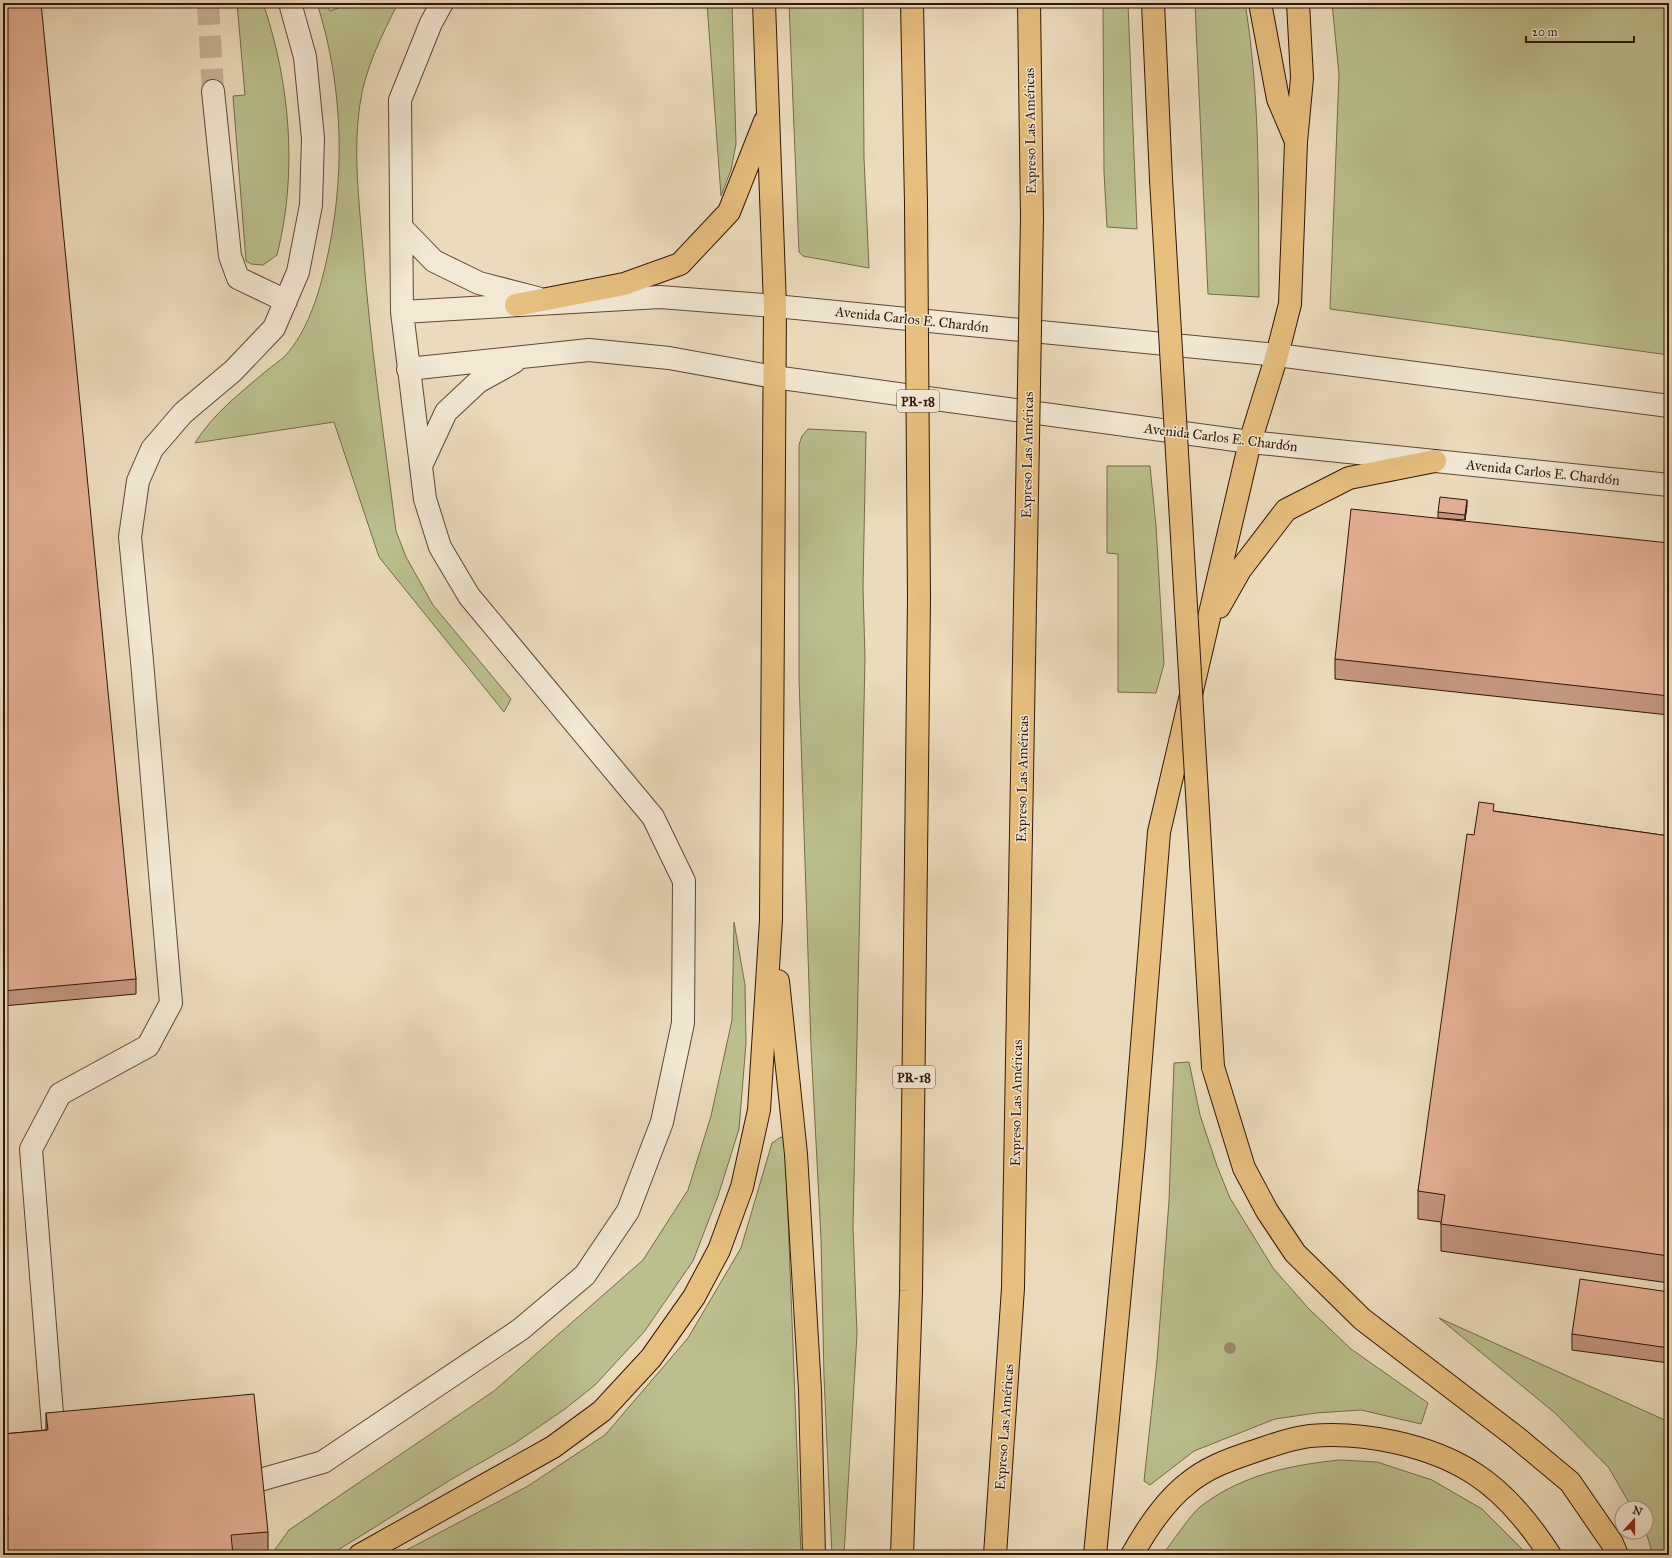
<svg xmlns="http://www.w3.org/2000/svg" width="1672" height="1558" viewBox="0 0 1672 1558" font-family="'IM FELL Great Primer',serif">
<style>
.green{fill:#bbbf8e;stroke:#766a4a}
.lines{fill:none;stroke-linecap:round;stroke-linejoin:round}
.minor-tunnel{stroke:#c6b397;stroke-width:22;stroke-dasharray:22 11;stroke-linecap:butt}
.minor-casing{stroke:#604633;stroke-width:24}
.highway-casing{stroke:#321505;stroke-width:24}
.minor{stroke:#f2e8d3;stroke-width:22}
.highway{stroke:#e6be7e;stroke-width:22}
.highway-bridge-casing{stroke:#321505;stroke-width:24;stroke-linecap:butt}
.highway-bridge{stroke:#e6be7e;stroke-width:22}
.tree{fill:#9c8a6e}
.wall{fill:#c3967e;stroke:#321505}
.shaded-wall{fill:#9f7a67;stroke:#321505}
.building{fill:#e3af93;stroke:#321505}
.labels{text-anchor:middle;stroke-width:3;stroke-linejoin:round;paint-order:stroke}
.shield{fill:#f2e8d3;stroke:#6c5443;stroke-width:1}
.shield-label{font-size:13px;font-weight:bold;fill:#321505}
.street-label{font-size:14px;fill:#321505;stroke:#f2e8d3}
</style>
<rect width="100%" height="100%" fill="#ebdbbc"/>
<filter id="stains"><feTurbulence type="fractalNoise" baseFrequency=".005" numOctaves="4"/><feColorMatrix values="0 0 0 0 .2 0 0 0 0 .09 0 0 0 0 .02 0 0 0 .5 -.17"/></filter>
<radialGradient id="worn" r=".72"><stop offset=".6" stop-color="#630" stop-opacity="0"/><stop offset="1" stop-color="#630" stop-opacity=".3"/></radialGradient>
<path class="green" d="M237,3H263C290,82 298,173 277,255L263,265L251,264L246,261L233,96L245,95Z
M317,3H326L330,11L351,3H398C382,35 365,68 360,104C353,152 359,201 363,249C370,343 384,437 396,531L406,557L433,605L511,699L504,712L379,557L334,422L195,443C212,415 240,393 265,372C272,366 280,361 286,355C307,331 318,297 325,267C346,180 344,88 317,3Z
M707,3H732L736,144L731,170L721,196Z
M789,3H863L864,158L869,268L803,256L799,252Z
M1103,3H1128L1137,229L1107,227L1104,172Z
M1195,3H1245C1261,100 1258,199 1259,297L1208,294Z
M1332,3H1669V355L1330,309L1339,74Z
M808,429L866,432L863,587L865,658L853,1227L857,1334L844,1555H832L824,1377L821,1238L811,1046L799,678V445L802,436Z
M1107,466H1150L1156,526L1164,664L1156,693L1118,692V554L1107,553Z
M734,922L745,985L746,1043L739,1129L718,1196L693,1261L644,1332L595,1385L565,1409L515,1443L452,1479L330,1555H271L289,1530L494,1391L643,1260L688,1190L711,1116L732,1020Z
M1189,1062L1200,1115L1217,1166L1230,1198L1273,1268L1309,1309L1351,1349L1428,1403L1421,1424L1361,1410L1316,1413L1275,1419L1194,1451L1150,1485L1144,1481L1157,1361L1169,1201L1174,1063Z
M781,1137L785,1139L801,1555H397L528,1486L605,1435L688,1338L741,1248L772,1143Z
M1439,1318L1669,1422V1555H1653L1646,1532V1508H1632L1609,1468L1555,1413Z
M1340,1460L1377,1462L1432,1480L1482,1509L1528,1555H1162C1172,1543 1190,1515 1200,1507C1241,1475 1290,1465 1340,1460Z"/>
<g class="lines">
<path class="minor-tunnel" d="M208,3L213,91"/>
<defs>
<path id="minor" d="M213,91L230,256L238,278L286,301
M401,227L434,261L479,283L537,298
M402,312L660,297L775,306L1277,355L1669,406
M408,369L589,350L669,358L774,377L1250,442L1669,485
M421,466L446,412L478,382L514,362
M54,1439L31,1149L60,1094L148,1046L171,1003L142,661L130,537L138,481L152,449L183,413L233,371L274,328L298,272L311,205L313,138L305,57L290,3
M260,1480L323,1462L521,1329L585,1275L628,1211L662,1122L683,1023L684,881L653,817L469,596L440,547L425,499L402,312L400,100L431,23L442,3
M3,1508H4"/>
<path id="highway" d="M912,3L916,204
M1029,3L1032,218
M1153,3L1161,179
M1260,3L1278,99L1295,139
M516,305L624,284L680,264L729,212L765,121
M1219,607L1240,570L1286,510L1349,478L1435,461
M778,981L796,1154L810,1390L814,1555
M1213,1067L1244,1168L1267,1211L1295,1253L1362,1319L1516,1437L1570,1482L1612,1543L1617,1555
M360,1555L553,1447L602,1411L651,1358L694,1297L719,1250L742,1187L759,1110L771,920L775,306L764,3
M902,1555L911,1291L919,599
M995,1555L1013,1288L1025,604
M1095,1555L1134,1145L1159,832L1250,442L1277,355L1290,304L1296,142L1302,78L1298,3
M1132,1555C1146,1530 1164,1502 1187,1484C1206,1468 1228,1460 1252,1452C1270,1446 1291,1438 1310,1436C1362,1431 1431,1445 1475,1474C1506,1494 1530,1524 1550,1555"/>
</defs>
<use href="#minor" class="minor-casing"/>
<use href="#highway" class="highway-casing"/>
<use href="#minor" class="minor"/>
<use href="#highway" class="highway"/>
<defs>
<path id="highway-bridge" d="M1161,179L1213,1067
M916,204L919,599
M1025,604L1032,218"/>
</defs>
<use href="#highway-bridge" class="highway-bridge-casing"/>
<use href="#highway-bridge" class="highway-bridge"/>
</g>
<circle class="tree" cx="1230" cy="1348" r="6"/>
<path class="wall" d="M3,3L136,979V994L3,1006Z
M1467,505L1465,520L1438,518V512Z
M1669,543V715L1335,679V659Z
M1494,811L1669,836V1283L1441,1251V1222L1418,1219V1191L1474,835Z
M1669,1292V1363L1572,1350V1334Z
M46,1413L268,1532V1555H3L6,1520L3,1494V1434L46,1430Z"/>
<path class="shaded-wall" d="M1467,500V505L1465,520V515Z"/>
<path class="building" d="M3,3H41L136,979L3,991Z
M1440,497L1467,500L1465,515L1438,512Z
M1351,509L1669,543V696L1335,659Z
M1479,802L1494,804L1493,811L1669,836V1256L1441,1224L1445,1195L1418,1191L1467,834L1474,835Z
M1580,1279L1669,1292V1348L1572,1334Z
M254,1394L268,1532L231,1535L233,1555H3V1520H8L3,1466V1434L48,1430L46,1413Z"/>
<g class="labels">
<g class="shield">
<rect x="897" y="390" width="42" height="22" rx="3"/>
<rect x="893" y="1066" width="42" height="22" rx="3"/>
</g>
<g class="shield-label">
<text x="918" y="406">PR-18</text>
<text x="914" y="1082">PR-18</text>
</g>
<g class="street-label">
<text transform="translate(1030 131) rotate(-91)" y="5">Expreso Las Américas</text>
<text transform="translate(912 319) rotate(6)" y="5">Avenida Carlos E. Chardón</text>
<text transform="translate(1221 437) rotate(7)" y="5">Avenida Carlos E. Chardón</text>
<text transform="translate(1027 455) rotate(-89)" y="5">Expreso Las Américas</text>
<text transform="translate(1543 472) rotate(6)" y="5">Avenida Carlos E. Chardón</text>
<text transform="translate(1022 779) rotate(-89)" y="5">Expreso Las Américas</text>
<text transform="translate(1016 1103) rotate(-89)" y="5">Expreso Las Américas</text>
<text transform="translate(1004 1427) rotate(-86)" y="5">Expreso Las Américas</text>
</g>
</g>
<rect width="1672" height="1558" fill="none" stroke="#ebdbbc" stroke-width="16"/>
<rect x="4" y="4" width="1664" height="1550" fill="none" stroke="#321505" stroke-width="2"/>
<rect x="8" y="8" width="1656" height="1542" fill="none" stroke="#321505"/>
<g transform="translate(1634 1520) rotate(21)"><circle r="19" fill="#f2e8d3" stroke="#a59481"/>
<path d="M0-3L7 15L0 10L-7 15Z" fill="#8f2418"/>
<text y="-6" font-size="11" font-weight="bold" text-anchor="middle" fill="#321505">N</text>
</g>
<path d="M1526 36v6h108v-6" fill="none" stroke="#321505" stroke-width="2"/>
<text x="1532" y="36" font-size="12" fill="#321505" stroke="#f2e8d3" stroke-width="3" paint-order="stroke">20 m</text>
<rect width="100%" height="100%" filter="url(#stains)"/>
<rect width="100%" height="100%" fill="url(#worn)"/>
</svg>
